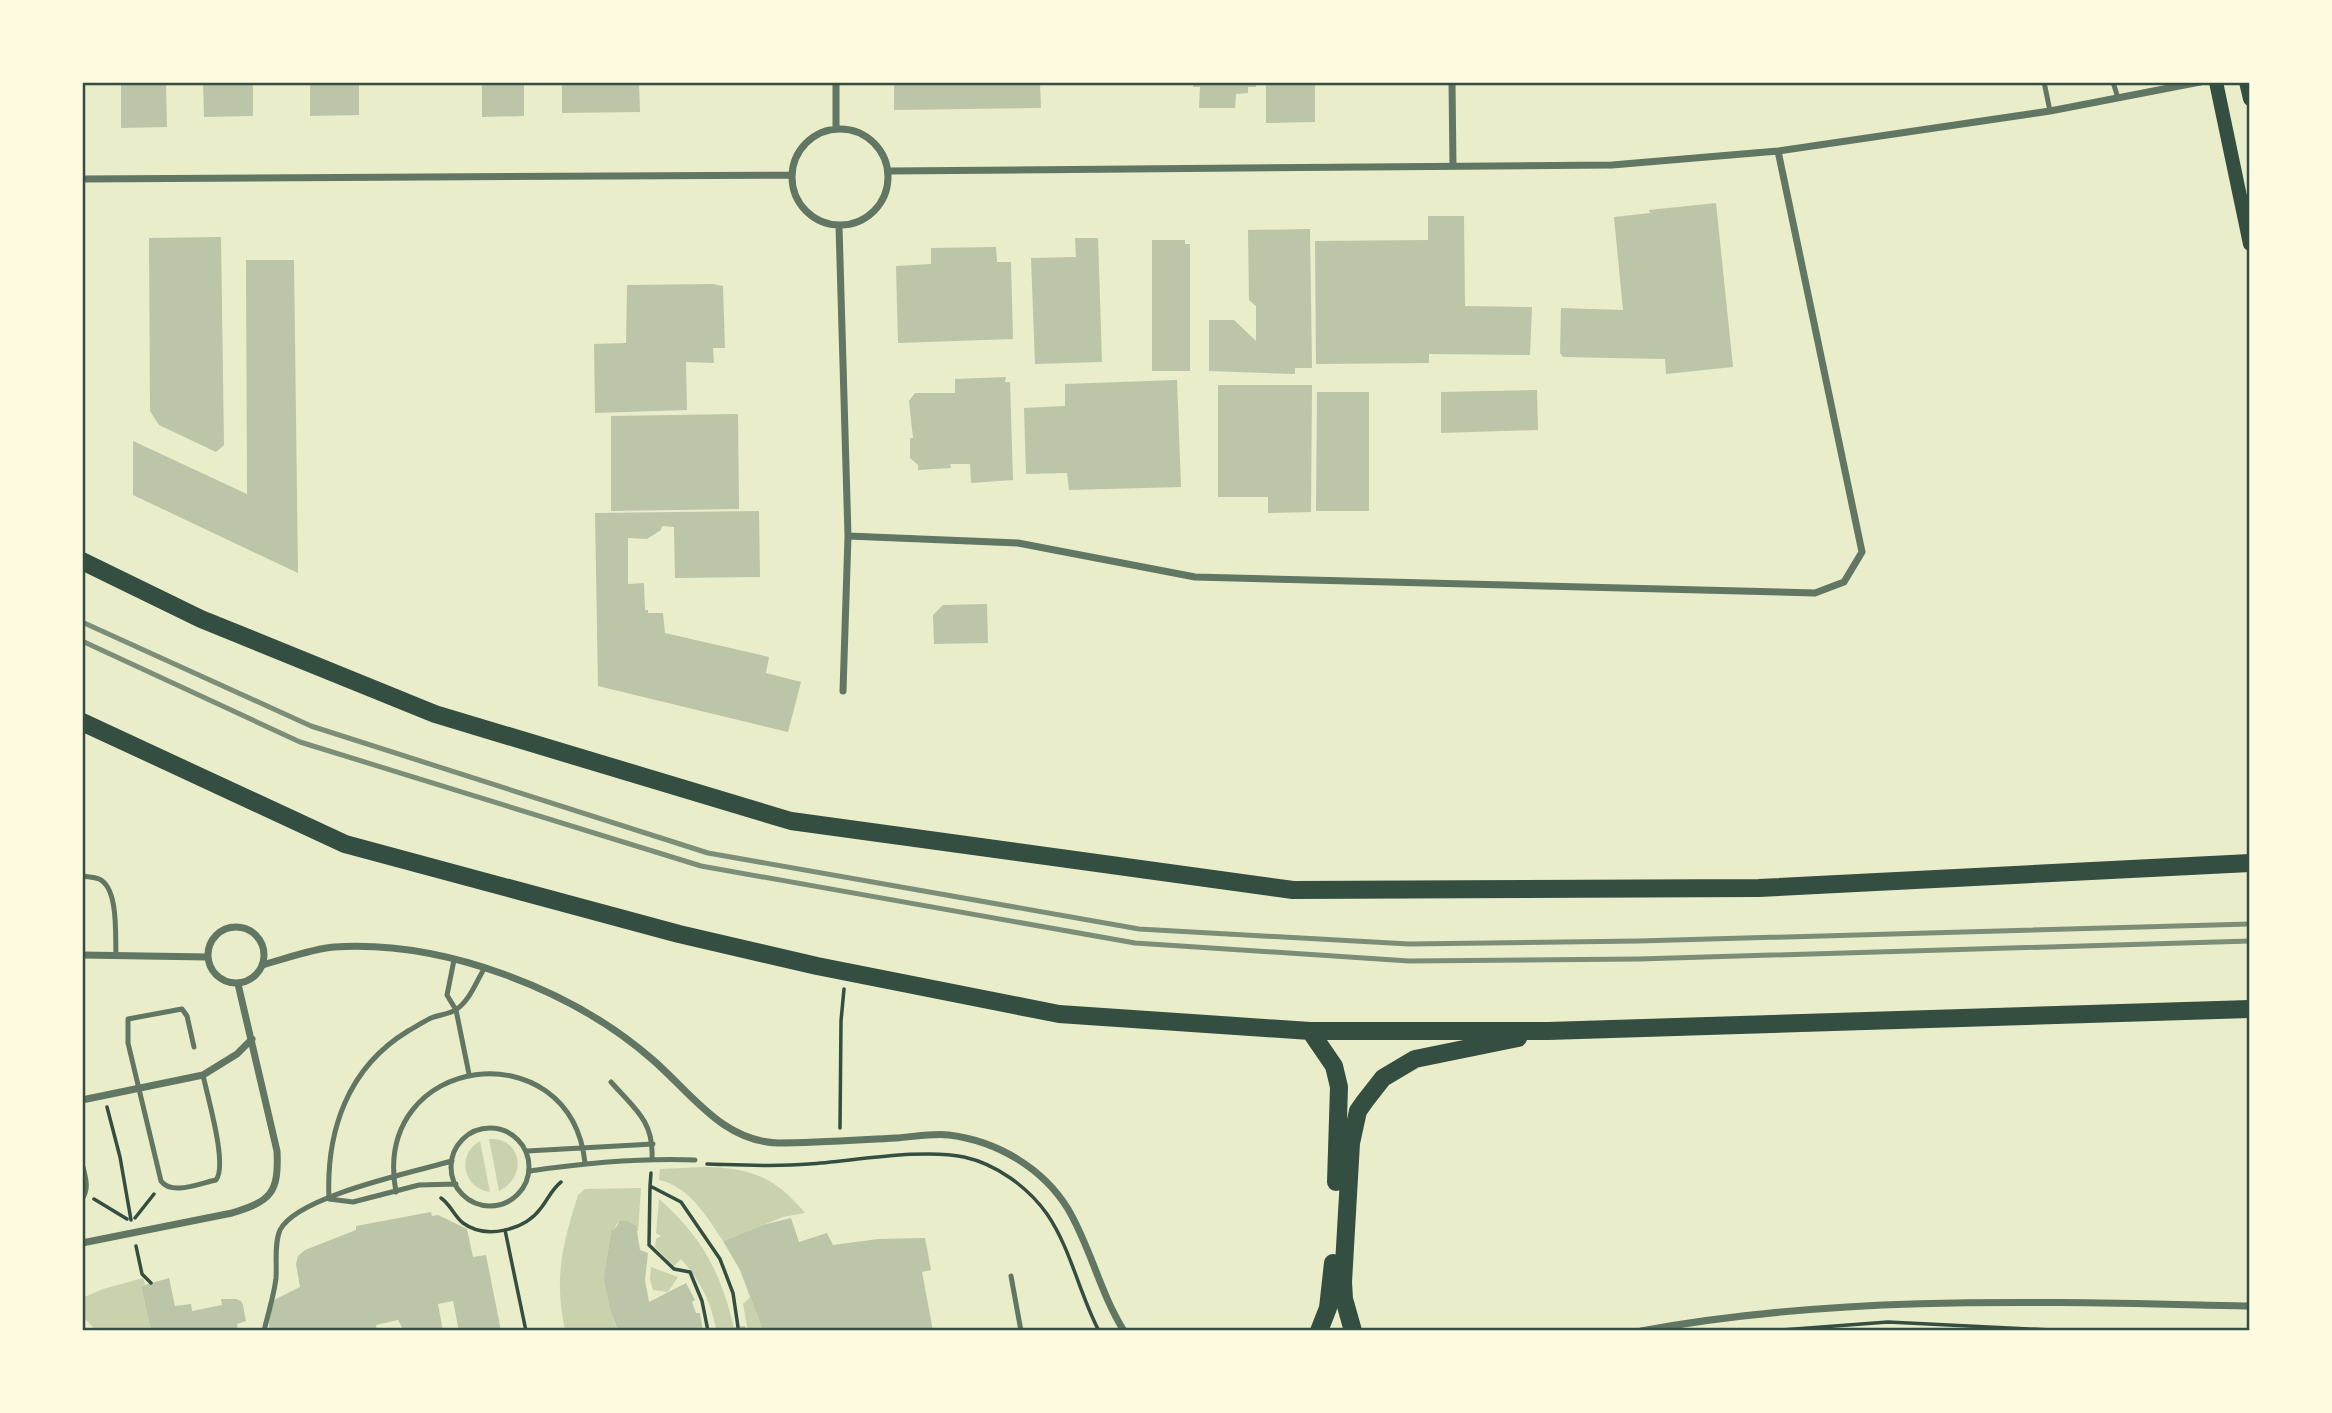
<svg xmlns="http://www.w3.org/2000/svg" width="2332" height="1413" viewBox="0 0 2332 1413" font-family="Inter,sans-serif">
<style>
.green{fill:#cad2ad}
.building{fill:#bcc5a7}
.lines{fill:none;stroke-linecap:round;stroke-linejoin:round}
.path{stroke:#344e41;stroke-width:3.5}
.service{stroke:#617663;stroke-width:5}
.minor{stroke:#617663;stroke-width:7}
.secondary{stroke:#344e41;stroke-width:14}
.trunk{stroke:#344e41;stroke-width:18}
.rail{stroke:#7c8e77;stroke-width:5}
.neatline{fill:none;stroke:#344e41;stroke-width:2.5}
</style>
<rect width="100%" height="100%" fill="#e9edc9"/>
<path class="green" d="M489,1139C522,1137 528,1177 499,1191Z
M480,1141L490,1192C463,1188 456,1155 480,1141Z
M705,1167C751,1168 775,1177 805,1213L783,1217L723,1241C707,1217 689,1186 659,1180L660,1169Z
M641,1188L638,1231H635L636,1225L628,1221L617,1223L614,1230H611C605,1266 602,1297 618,1331H565C554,1275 562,1247 578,1195L585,1189Z
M659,1199C702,1236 721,1273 734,1328L716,1330C712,1303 699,1279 681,1259L674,1266L655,1247L656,1239L661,1236L656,1233Z
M651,1267L678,1277L668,1292L653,1290L650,1280Z
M143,1278L145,1284L141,1286L151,1331H97L82,1316V1298L103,1289Z
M750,1297L763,1331H748L743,1304Z"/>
<path class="building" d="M121,82H166L167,127L121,128Z
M203,82H253V116L204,117Z
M310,82H359V115L310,116Z
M482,82H524V116L482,117Z
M562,82H639L640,112L562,113Z
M894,82H1040L1041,108L894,110Z
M1193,82H1257L1256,87H1248V93L1236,94L1235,108H1199L1200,87H1193Z
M1266,82H1315V122L1266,123Z
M1716,203L1733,367L1666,374L1665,359L1563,357L1560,353L1561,308L1623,310L1614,217L1650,213L1649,210Z
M1428,216H1464L1465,306L1532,307L1530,355L1429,354V363L1316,364L1315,241L1428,240Z
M1310,229L1312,368H1295V374L1209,371V320H1234L1256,341V306L1249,300L1248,230Z
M221,237L224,445L216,452L159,425L150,411L149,238Z
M1075,238H1098L1102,362L1035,364L1031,258L1076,257Z
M1152,240H1185V244H1190V371H1152Z
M996,247L997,262H1011L1013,339L898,343L896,266L931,264V248Z
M246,260H294L298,573L133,495V441L247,494Z
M713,284L723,286L725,348H713L714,363L686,362L687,410L595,413L594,344L626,343L627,285Z
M1006,377L1005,382H1010L1013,480L971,483L970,464H950L951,468L918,470V465L910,458V438H913L909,401L915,393H955V379Z
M1177,380L1181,487L1069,490L1067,473L1026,474L1024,408L1065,406V384Z
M1218,385H1312L1311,512L1268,513V497H1218Z
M1537,390L1538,430L1441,433V392Z
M1317,392H1369V511H1316Z
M738,414L739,509L611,511V416Z
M759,511L760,577L675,578L674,527L662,526L661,530L647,539L628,538V584L644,583L645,610H648V613H663L665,633L769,657L766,673L801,682L788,732L598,686L595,513Z
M987,604L988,643L934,644L933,615L943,605Z
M431,1212L432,1216L438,1215L467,1229L473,1257L486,1255L501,1331H459L453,1301L438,1304L443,1331H404L398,1320L376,1325L377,1331H270L267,1313L268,1303L300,1287L296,1264L298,1256L305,1250L356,1230V1226Z
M791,1218L799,1242L827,1233L833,1245L878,1239L925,1238L931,1270L922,1272L933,1331H763L740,1270L723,1241L763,1225Z
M620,1221H628L636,1225L640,1250L648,1253L645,1280L649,1302L686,1283L695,1300L692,1302L696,1313H700L703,1331H618L610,1310L604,1279L611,1230H614Z
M169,1278L175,1306L191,1304L192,1311L222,1305L221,1299H236L241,1301L243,1305L246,1321L237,1324L238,1331H151L141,1286Z
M745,1326L746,1331H723V1329Z"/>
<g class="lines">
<path class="path" d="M107,1107L120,1157L131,1220
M840,1128L841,1021L844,989
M707,1164C741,1165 775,1167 809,1164C853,1161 923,1148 964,1157C996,1164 1028,1187 1047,1214C1071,1249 1079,1293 1099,1331
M651,1173L650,1186L681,1202L720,1259L733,1293L738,1327
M650,1186L649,1245L674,1269L690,1272L702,1301L708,1331
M441,1198C451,1205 454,1216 463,1223C486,1240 525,1230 541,1208C548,1199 552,1189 561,1182
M94,1199L127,1219
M135,1218L154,1194
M505,1230L526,1331
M136,1246L142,1274L151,1283
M1767,1331L1888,1322L2071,1331"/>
<path class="service" d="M2044,82L2050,111
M2113,82L2118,98
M82,876C87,877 94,877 99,879C119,888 115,936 116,955
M454,960L447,995L456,1010L469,1074
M194,1047L187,1016L182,1009L128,1019V1043L161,1181C172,1196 200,1183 216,1180C228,1165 207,1095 203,1075
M611,1082C634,1108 654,1121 652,1158
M451 1167a39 39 0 1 1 78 0a39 39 0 1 1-78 0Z
M527,1151L653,1144
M82,1163C85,1176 90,1188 82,1199
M530,1171C585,1163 639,1158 695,1160
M396,1192C370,1053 571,1028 585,1163
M329,1199C326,1132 347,1068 408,1031C415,1027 423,1022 431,1018C439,1015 450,1014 457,1009C470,1000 476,982 484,969
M329,1199L353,1202L419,1185L456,1184
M1011,1276L1021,1331
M264,1331C268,1313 274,1296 276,1278C277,1264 274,1244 280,1230C297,1196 414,1172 452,1161"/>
<path class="minor" d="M836,82V128
M1452,82L1453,166
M792 177a48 48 0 1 1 96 0a48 48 0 1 1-96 0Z
M889,171L1612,165L1778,151L2050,111L2200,82
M82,179L791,175
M839,226L848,536L843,691
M848,536L1018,543L1195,577L1815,593L1844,582L1862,552L1778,151
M208 955a28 28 0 1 1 56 0a28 28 0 1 1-56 0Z
M82,955L208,957
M262,965C285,959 311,949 334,947C443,940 572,989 653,1060C692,1094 722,1141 778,1143C817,1143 857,1140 896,1138C913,1137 932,1133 949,1135C997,1141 1043,1168 1068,1209C1091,1248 1100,1293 1124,1331
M82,1100L203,1075L237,1054L252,1039
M82,1243L232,1213C271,1201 279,1193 277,1151L238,984
M1641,1331C1842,1294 2046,1302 2250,1306"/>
<path class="secondary" d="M2216,82L2250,244
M2246,82L2250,99"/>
<path class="trunk" d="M82,561L201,619L435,714L791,821L1293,890L1759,888L2250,863
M82,722L345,844L679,934L817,966L1059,1014L1310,1031H1548L2250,1009
M1310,1031L1334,1066L1339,1087L1336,1182
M1319,1331L1328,1308L1333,1263
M1353,1331L1344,1299L1343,1282L1351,1143L1358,1111L1365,1101L1383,1078L1415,1059L1518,1038"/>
<path class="rail" d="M82,622L311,726L708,853L1139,929L1409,944L1639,941L2250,924
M82,641L300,742L701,866L1135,943L1409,961L1639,959L2250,941"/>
</g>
<rect width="2332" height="1413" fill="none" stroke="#fefae0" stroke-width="168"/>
<rect x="84" y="84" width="2164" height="1245" class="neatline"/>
</svg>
